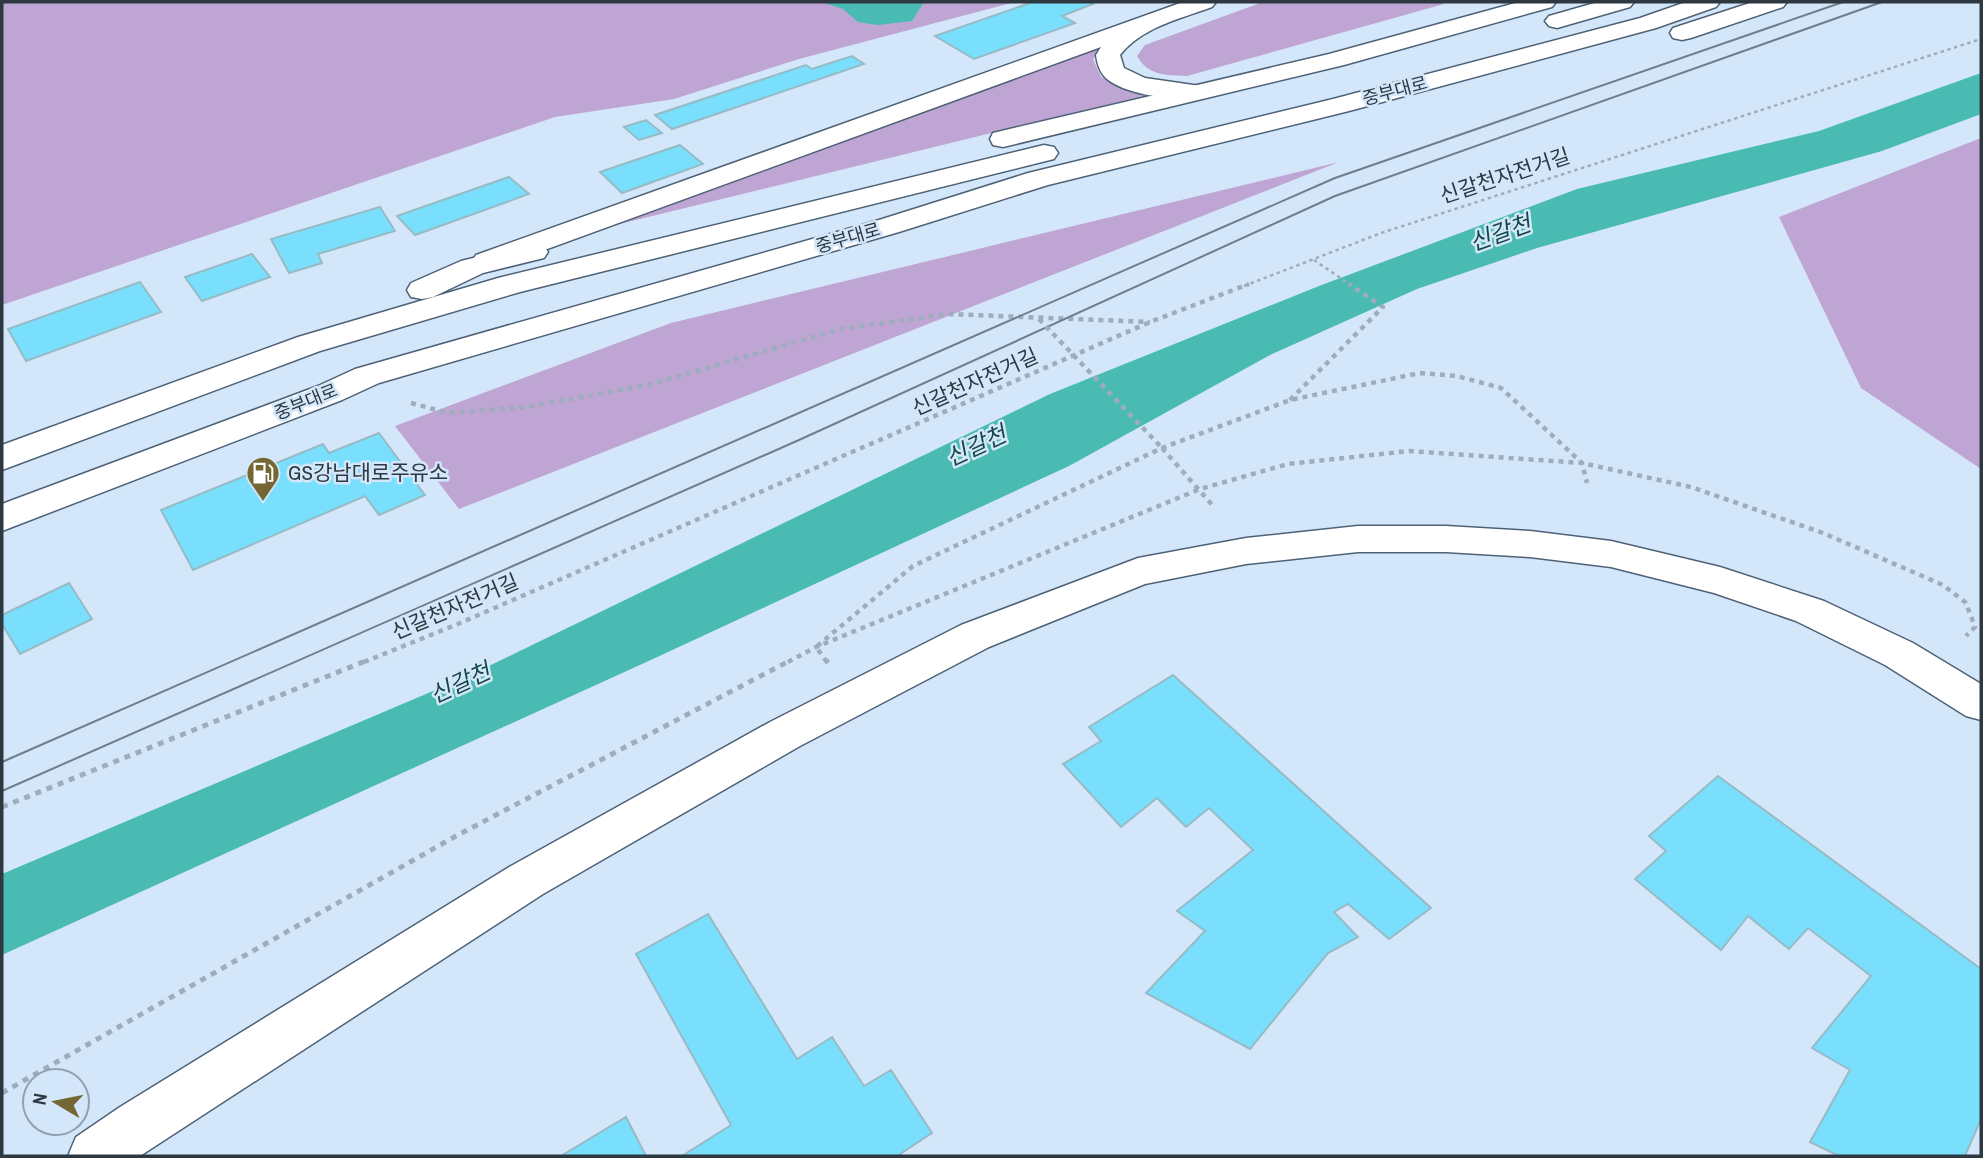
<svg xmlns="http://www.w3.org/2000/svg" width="1983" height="1158" viewBox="0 0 1983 1158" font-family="'Archivo Narrow','Noto Sans KR',sans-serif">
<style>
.green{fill:#bfa5d3}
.water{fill:#49bbb2}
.building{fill:#79dffc;stroke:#97bbc5;stroke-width:2}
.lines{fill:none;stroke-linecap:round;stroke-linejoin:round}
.street-casing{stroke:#4e6277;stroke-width:3}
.secondary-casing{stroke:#4e6277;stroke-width:3}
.primary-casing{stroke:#4e6277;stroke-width:3}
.path-far2{stroke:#9dadbd;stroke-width:2.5;stroke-dasharray:3.5 3.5;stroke-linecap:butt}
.path-far1{stroke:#9dadbd;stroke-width:4.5;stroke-dasharray:5 5;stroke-linecap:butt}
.path{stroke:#9dadbd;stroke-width:5;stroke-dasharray:6 6;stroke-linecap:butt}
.street{fill:#fff;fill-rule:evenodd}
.secondary{fill:#fff;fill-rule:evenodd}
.primary{fill:#fff;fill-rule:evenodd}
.tram{stroke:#707d8a;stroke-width:2}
.path-bridge{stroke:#9dadbd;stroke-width:4.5;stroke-dasharray:5 5;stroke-linecap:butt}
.labels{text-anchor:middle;stroke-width:5;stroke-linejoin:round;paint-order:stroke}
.far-street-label{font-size:18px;fill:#2e3841;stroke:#d4e7fa}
.street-label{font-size:21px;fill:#2e3841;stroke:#d4e7fa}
.poi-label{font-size:21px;fill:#2e3841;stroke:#d4e7fa;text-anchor:start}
.water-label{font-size:23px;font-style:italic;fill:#144743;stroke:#d4e7fa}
</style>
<rect width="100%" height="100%" fill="#d4e7fa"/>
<path class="green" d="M2,2H1015L799,59L674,99L555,117L2,305Z
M1263,2H1440L1444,4L1187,76C1166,75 1148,76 1137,56L1145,45Z
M1112,40L1093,59L1101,77L1121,86L1151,94L595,230Z
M1981,138V469L1861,388L1779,217Z
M1339,162L459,509L395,426L671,323Z"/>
<path class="water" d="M821,2H924L912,21L878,25L858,22L843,9Z
M1981,73V114L1882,151L1537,248L1417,289L1270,355L1069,466L653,659L2,955V874L466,677L1050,394L1319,286L1577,189L1819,131Z"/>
<path class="building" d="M1033,2H1089L1093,4L1062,16L1075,23L974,59L935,36Z
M852,56L864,64L672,129L655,115L806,65L812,69Z
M646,120L662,133L639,140L624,127Z
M680,145L703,164L622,193L600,172Z
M509,177L529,194L415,235L397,216Z
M380,207L395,231L318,254L322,263L289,273L271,239Z
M252,254L270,277L202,301L185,277Z
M140,282L161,312L26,361L8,329Z
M379,433L425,495L379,515L365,496L193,570L161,510L323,444L329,453Z
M69,583L92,619L20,654L2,624V615Z
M1173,675L1431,908L1389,939L1348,904L1334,912L1358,937L1328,953L1250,1049L1146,993L1205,931L1177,911L1253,850L1209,808L1186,827L1157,798L1121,827L1063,764L1101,741L1089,727Z
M1718,776L1981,969V1119L1965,1156H1839L1810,1142L1850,1070L1812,1048L1871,976L1808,928L1789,949L1748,916L1721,950L1635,879L1666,851L1649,836Z
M708,914L797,1059L832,1037L864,1086L891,1070L932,1133L897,1156H682L731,1125L636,954Z
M626,1117L646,1156H561Z"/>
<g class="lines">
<defs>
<path id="street" d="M1358,526H1446L1530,531L1611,541L1720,567L1824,601L1913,643L1981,684V720L1966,716L1885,665L1796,621L1714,593L1611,567L1530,557L1446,552H1358L1246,564L1145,584L989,647L800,746L543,894L140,1156H68L76,1137L120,1107L511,866L770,722L961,625L1138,558L1246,538Z"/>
<path id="secondary" d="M1183,2H1216L1212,7C1180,19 1142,27 1120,55L1124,68L1145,78L1207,87L1211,92L1207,97C1184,103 1120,95 1104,76C1099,70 1097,62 1096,55L1101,47L498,267L487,270L476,267L472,261L476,255Z"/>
<path id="primary" d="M1519,2H1556L1552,7L1344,65L1003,147L993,145L990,139L993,133L1329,54Z
M1598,2H1634L1630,7L1557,28L1549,26L1545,21L1549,16Z
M1686,2H1720L1716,7L1656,28L1349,111L1048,185L899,232L379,383L342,400L2,531V504L318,386L355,369L879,220L1028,173L1333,99L1640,18Z
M1753,2H1787L1783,7L1691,38L1682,40L1673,38L1670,33L1673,28Z
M1044,145L1054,147L1058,153L1054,159L520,292L320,351L2,470V445L298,337L498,278Z
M533,243L544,246L548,252L544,258L483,273L433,297L422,299L411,297L407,290L411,283L461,261Z"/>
</defs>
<use href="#street" class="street-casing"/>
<use href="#secondary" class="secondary-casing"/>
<use href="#primary" class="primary-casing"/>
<path class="path-far2" d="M1314,260L1352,286
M1244,286L1381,233L1981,39"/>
<path class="path-far1" d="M1290,400L1383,307L1349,284
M411,403L448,413L527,407L648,385L841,329L948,314L1150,322
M1162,448L1215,508
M364,662L458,624L1150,322L1249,284
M788,662L816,647L1200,489L1288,464L1409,451L1582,463L1691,487L1823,533L1943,585L1966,603L1975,627L1966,636
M827,662L816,647L913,566L1162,448L1290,400L1420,373L1457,376L1501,388L1582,463L1587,483"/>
<path class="path" d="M826,660L828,663
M2,807L368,660
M2,1093L456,836L791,660"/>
<use href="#street" class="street"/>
<use href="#secondary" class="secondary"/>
<use href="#primary" class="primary"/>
<path class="tram" d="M2,762L1335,178L1843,2
M2,791L799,440L1335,196L1882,2"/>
<path class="path-bridge" d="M1039,319L1162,448"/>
</g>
<defs>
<symbol id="fuel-pin" viewBox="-11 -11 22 30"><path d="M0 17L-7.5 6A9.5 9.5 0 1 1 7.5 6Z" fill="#746734" stroke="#d4e7fa"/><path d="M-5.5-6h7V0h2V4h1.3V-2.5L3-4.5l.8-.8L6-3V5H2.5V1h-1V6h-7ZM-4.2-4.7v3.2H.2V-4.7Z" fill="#fff"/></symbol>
</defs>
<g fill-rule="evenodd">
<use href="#fuel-pin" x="244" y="454" width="38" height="52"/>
</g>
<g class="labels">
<g class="far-street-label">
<text transform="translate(1395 91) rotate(-15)" y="6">중부대로</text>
<text transform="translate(848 238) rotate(-16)" y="6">중부대로</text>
<text transform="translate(306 402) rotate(-22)" y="6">중부대로</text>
</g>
<g class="street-label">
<text transform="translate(1505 176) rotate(-18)" y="7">신갈천자전거길</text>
<text transform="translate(975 382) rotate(-24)" y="7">신갈천자전거길</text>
<text transform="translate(455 607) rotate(-23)" y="7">신갈천자전거길</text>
</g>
<g class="poi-label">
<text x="288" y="480">GS강남대로주유소</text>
</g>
<g class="water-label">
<text transform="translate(1500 233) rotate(-20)" y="8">신갈천</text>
<text transform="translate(976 446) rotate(-25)" y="8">신갈천</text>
<text transform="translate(460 683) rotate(-25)" y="8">신갈천</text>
</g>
</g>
<rect width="1983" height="1158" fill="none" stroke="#2e3841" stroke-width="7"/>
<g transform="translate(56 1102) rotate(280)"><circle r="33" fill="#d4e7fa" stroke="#92a1b0" stroke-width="2"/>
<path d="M0-5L12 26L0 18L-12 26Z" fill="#746734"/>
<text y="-10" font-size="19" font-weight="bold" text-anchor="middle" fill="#2e3841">N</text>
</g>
</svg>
